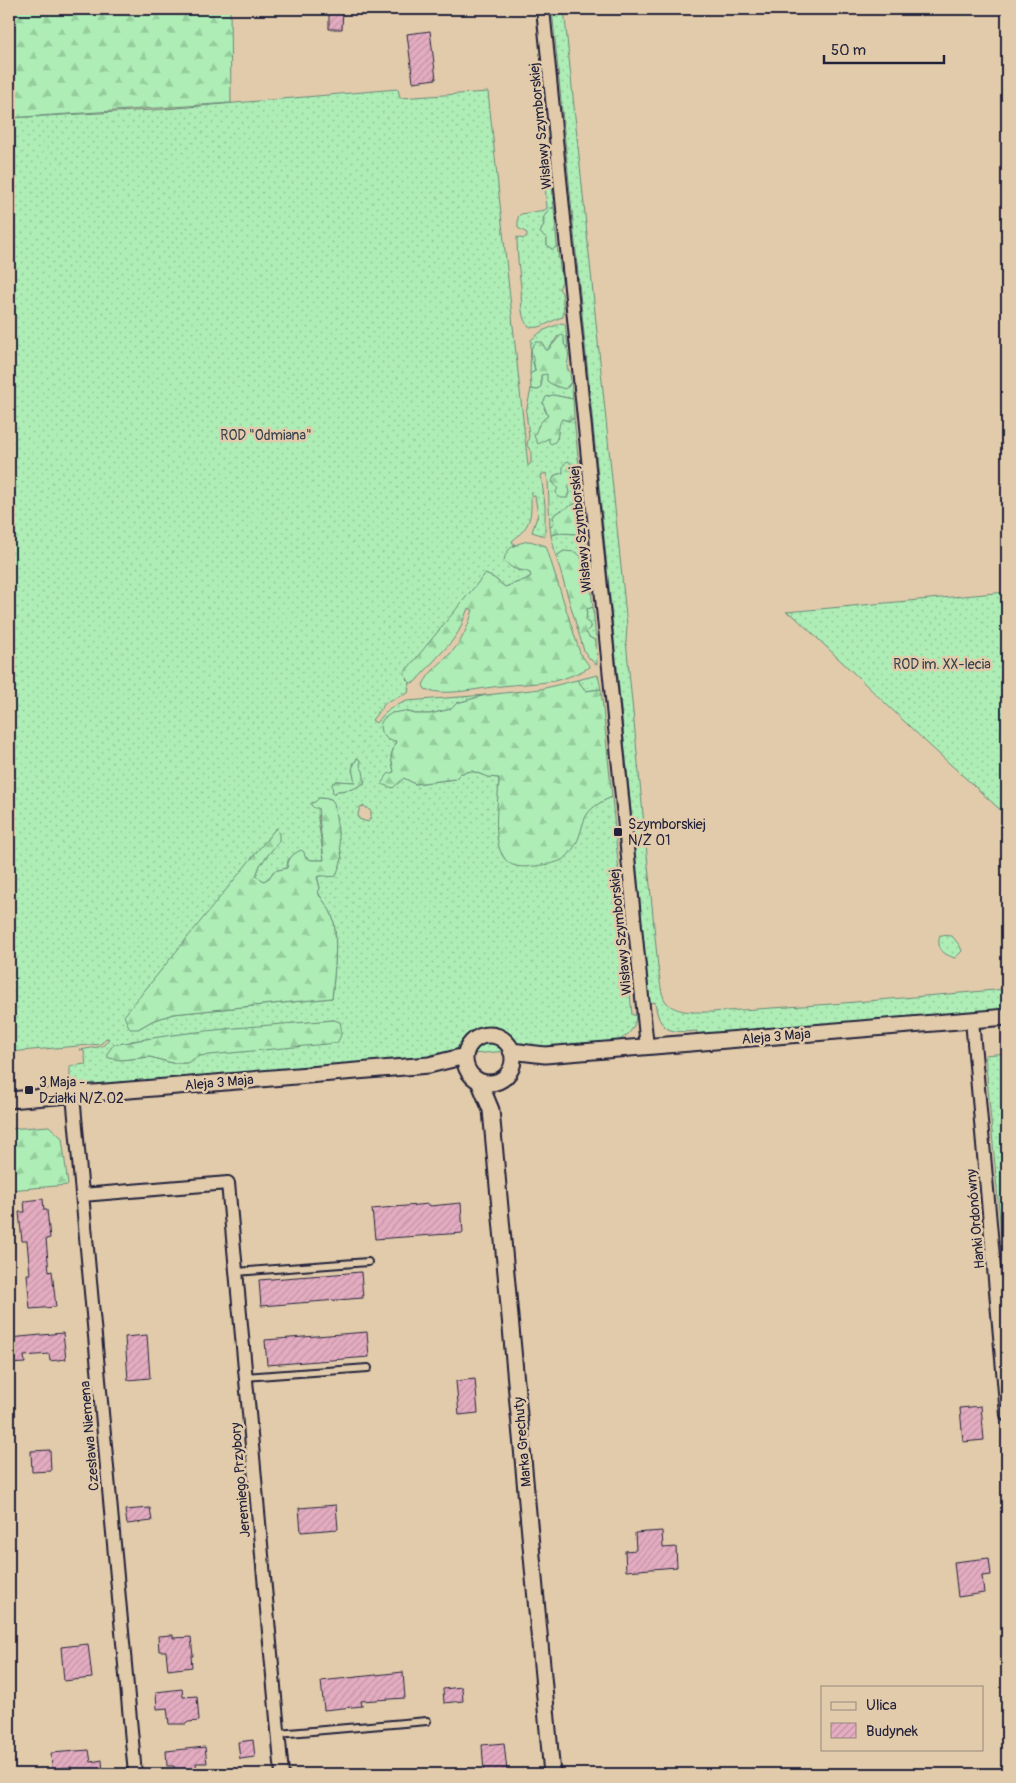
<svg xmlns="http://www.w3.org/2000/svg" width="1016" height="1783" viewBox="0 0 1016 1783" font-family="Pangolin,sans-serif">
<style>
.grass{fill:url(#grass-dots);stroke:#688878;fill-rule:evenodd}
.forest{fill:url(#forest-firs);stroke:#688878}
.building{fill:url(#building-hatch);stroke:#22223b}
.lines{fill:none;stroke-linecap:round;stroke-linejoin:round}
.service-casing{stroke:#22223b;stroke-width:10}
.minor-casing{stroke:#22223b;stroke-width:16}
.tertiary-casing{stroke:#22223b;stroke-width:19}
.service{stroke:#e2cbab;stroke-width:6}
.minor{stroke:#e2cbab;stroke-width:12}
.tertiary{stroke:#e2cbab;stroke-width:15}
.poi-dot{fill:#22223b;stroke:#e2cbab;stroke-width:2}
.labels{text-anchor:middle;stroke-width:5;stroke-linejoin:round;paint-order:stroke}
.street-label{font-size:14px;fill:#22223b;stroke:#e2cbab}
.park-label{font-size:14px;fill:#37414d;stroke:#e2cbab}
.poi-label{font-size:14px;fill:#22223b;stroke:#e2cbab;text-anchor:start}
</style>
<defs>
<pattern id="grass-dots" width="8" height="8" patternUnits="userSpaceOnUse" patternTransform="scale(1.25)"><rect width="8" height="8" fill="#aeeeb6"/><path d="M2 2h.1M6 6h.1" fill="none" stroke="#95cc9d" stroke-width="1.8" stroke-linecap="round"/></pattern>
<pattern id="forest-firs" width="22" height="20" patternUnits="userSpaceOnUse" patternTransform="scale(1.25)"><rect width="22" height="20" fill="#aeeeb6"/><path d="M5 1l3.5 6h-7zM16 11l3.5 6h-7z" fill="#95cc9d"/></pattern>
<pattern id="building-hatch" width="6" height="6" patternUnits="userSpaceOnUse" patternTransform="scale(1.25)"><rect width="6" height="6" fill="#e4acc0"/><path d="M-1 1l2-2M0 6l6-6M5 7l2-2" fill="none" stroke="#c394a6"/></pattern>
</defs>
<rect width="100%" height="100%" fill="#e2cbab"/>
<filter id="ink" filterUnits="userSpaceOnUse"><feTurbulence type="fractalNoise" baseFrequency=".02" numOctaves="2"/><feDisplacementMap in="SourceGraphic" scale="10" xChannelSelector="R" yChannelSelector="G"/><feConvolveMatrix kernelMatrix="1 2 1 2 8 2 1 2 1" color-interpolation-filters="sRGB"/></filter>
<g filter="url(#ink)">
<path class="grass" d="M552,9H564L627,626L626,641L658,967C660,977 660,994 666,1002C676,1014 699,1012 712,1012L832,1004L1007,989V1009L697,1035V1031C670,1033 659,1032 655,1002L650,1003Z
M398,89L400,98L488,92L528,466L531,463V452L527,445L529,436L526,412L531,389L538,390L541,386V374L547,373L568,387L571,382L573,399L553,395L544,408L548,416L538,426V430L535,433L544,440L549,438L557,439L559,423L562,419L569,421L574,418L583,505L579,503C571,504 564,510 556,513L553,517L554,523L550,527L548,480L546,473L541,475L545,505V536L532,532L538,514L535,496L532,495L531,491C531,516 533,524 512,541L515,545H513L518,571L525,570L530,573L531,576L527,579L505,587L494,578L485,574L406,679L410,683L408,693L386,702L372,720L376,723L390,708L407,701L486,695L457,703L451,709L430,714H415L405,711L391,756L394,772L415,784L455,779L461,773L472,771L488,777L499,778L497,829L578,839C585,814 587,807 612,797L632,1015H636C636,1029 626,1039 613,1042L73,1088L70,1081V1066L86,1064L84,1051L80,1050L103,1046L109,1039L106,1038L101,1044L9,1052V118L154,110ZM571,464L574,476L568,487L556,492L558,489L553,481L555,475L563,473ZM358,758L360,766L353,789L338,791L336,781L355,782L353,764ZM319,798L331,799L342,859L323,875L317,876L320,888L318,892C322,900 329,908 332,916C339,934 334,978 332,998L173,1014L152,1021L138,1029L201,922L276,829L279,841L260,865L256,876L264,881L269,878L274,871L287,868L288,860L295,853L311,860H324L318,819ZM364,806L371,811V817L368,822L359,819L358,814L360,807ZM334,1020L199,1056L186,1063H172L150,1057L120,1060L131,1041L229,1029Z
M542,151H549L554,208H550C543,215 547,222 541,230L547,238V245L553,250L557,245L562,282L559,289L562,293L564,311L563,312V317C553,319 541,330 531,327C519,323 522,297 521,287C519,270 517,255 517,237L523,239L527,236V233L518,228V217L521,214L545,210L547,208Z
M562,323L565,324L568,348L564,344V340L558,336L548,350L533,361L535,371L530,374L531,340L542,331Z
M585,532L589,572L583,569L564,551L556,556L551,535L560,533L578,534Z
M1007,592V816L927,743L794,616L786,612Z
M593,607L596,641L589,637L586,632L590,628V624L586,621L587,609Z
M598,675L601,689L586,691L577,680Z
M940,935L952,936L960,946L962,951L955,958C943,954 936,949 940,935Z
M1007,1053V1299L985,1055Z"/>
<path class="forest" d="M9,9H230L231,103L9,118Z
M550,208H554L557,245L553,250L547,245V238L540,233L544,224L543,218Z
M561,335L564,336V344C571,352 568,358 567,367L570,373L571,382L565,389C558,387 552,385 547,381V374L541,375V386L538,390L531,389L530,374L535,371V369L531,349L536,342H542L546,350H548Z
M553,395L573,399L574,418L569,421L562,419C557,426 560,435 555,442L551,444L549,442V438L538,444L534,436C538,428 539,421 548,416L543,403L546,397Z
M567,461L570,462C573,468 574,476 573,483L568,487L569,493L567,498H562L557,496L556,491L558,489L552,481L555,475L563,473V466Z
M579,503L583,505L585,532L578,534L560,533L551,535L550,527L554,523L553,517L556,513C564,510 571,504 579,503Z
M530,541L546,546L580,653L590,667C579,673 567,678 554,681C536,684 519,684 501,686C479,688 446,697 425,689L423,685C429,672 439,665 449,655C462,642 468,627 473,610L468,608L459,631L452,641L415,682L410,683L404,673L485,574L494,578L505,587L527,579L531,576L530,573C517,567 516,574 504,560C507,547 516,543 530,541Z
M564,551L575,552L582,557L583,569L589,572L593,607L587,609L586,621L590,624V628L586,632L589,637L596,641L597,665L590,659L584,651L556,556Z
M577,680L586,691L601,689L612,797C573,813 590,827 570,853C562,864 547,864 535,866C527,867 516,868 509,863C489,849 499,800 499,778L488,777L472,771L461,773L455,779L415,784L404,778L393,788L381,784L388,774L394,772L391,756L396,741L388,740L381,732L380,725L383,719L392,713L405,711L415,714H430L451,709L457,703L486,695L541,689Z
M357,758L361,761L360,766L363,771L365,783L353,789L338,791L333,794L332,784L336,781L355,782L352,769Z
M319,798L331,799L334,803L342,859L336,876C329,878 324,874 317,877L320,888L318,893C322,900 330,908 332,916C339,934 334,978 332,998L173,1014L152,1021L138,1029H130L124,1016L276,828L279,833V841L260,865L256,876L264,881L269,878L274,871L287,868C288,859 292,854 301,850L304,852L305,857L311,860H324L318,808H314L311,805V803L315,802Z
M334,1020L340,1022C342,1031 342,1035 337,1043L199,1056L187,1063H172L150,1057L120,1060L109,1058L107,1054L113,1045C186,1030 261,1026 334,1020Z
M49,1126L62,1138L68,1185L9,1190V1129Z"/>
<path class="building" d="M329,9H343L342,29H329Z
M430,31L436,79L413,82L407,34Z
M43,1199L44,1210H47L50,1238L46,1239L49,1272L52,1271L56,1307L30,1309L27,1274H30L27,1241H22L19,1212H25L24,1201Z
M461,1203L463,1233L375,1239L372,1209L429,1204L430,1206Z
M361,1272L363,1298L261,1306L259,1280Z
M367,1332L369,1357L267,1365L265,1340Z
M63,1333L66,1359L50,1361L49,1354L24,1356L25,1363L9,1364V1338Z
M147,1335L150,1378L128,1380L125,1337Z
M475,1379L478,1413L459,1415L456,1381Z
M981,1406L984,1440L963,1442L960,1408Z
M50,1450L51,1471L32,1472L31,1451Z
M336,1505L338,1529L301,1532L299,1508Z
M150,1508L152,1521L127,1524L125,1510Z
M662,1531L663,1548L676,1547L677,1567L626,1571L625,1551L636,1550L635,1533Z
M989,1558L991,1575L982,1576L984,1593L958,1597L954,1562Z
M173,1635V1638L191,1637L193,1656H191L192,1667L168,1670L166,1651H159L158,1636Z
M88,1644L92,1678L64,1681L61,1647Z
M403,1672L405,1698L361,1701L362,1706L324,1710L321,1681Z
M462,1687L463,1701L444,1703L443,1689Z
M182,1689L183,1697L197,1696L199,1721L188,1722L186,1724H169L167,1708L157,1709L156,1692Z
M253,1740L255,1757L240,1759L238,1742Z
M504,1743L507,1771L484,1773L482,1745Z
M205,1747L207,1763H196L197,1774H174V1766H167L166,1751Z
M89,1750L91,1762L102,1760L103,1774H72L71,1767L52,1769L51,1753Z"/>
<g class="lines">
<defs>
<path id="service" d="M236,1272L368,1262
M245,1377L368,1368
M278,1734L427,1721"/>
<path id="minor" d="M543,9L647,1047
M972,1020L1007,1415
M73,1095L135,1774
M82,1195L228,1183L282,1774"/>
<path id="tertiary" d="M465 1059a24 24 0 1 1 48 0a24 24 0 1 1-48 0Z
M511,1051L545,1055L1007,1017
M479,1081L491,1110L552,1774
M9,1100L429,1065L465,1056"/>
</defs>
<use href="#service" class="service-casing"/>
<use href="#minor" class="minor-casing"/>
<use href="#tertiary" class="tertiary-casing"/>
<use href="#service" class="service"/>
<use href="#minor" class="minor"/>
<use href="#tertiary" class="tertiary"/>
</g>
</g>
<g class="poi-dot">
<rect x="613" y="827" width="10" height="10" rx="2.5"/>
<rect x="24" y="1085" width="10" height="10" rx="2.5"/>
</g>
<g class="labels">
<g class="street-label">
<text transform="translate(540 126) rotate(-96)" y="5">Wisławy Szymborskiej</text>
<text transform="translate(580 529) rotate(-96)" y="5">Wisławy Szymborskiej</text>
<text transform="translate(620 932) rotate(-96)" y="5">Wisławy Szymborskiej</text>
<text transform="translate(776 1036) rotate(-5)" y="5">Aleja 3 Maja</text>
<text transform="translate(219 1082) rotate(-5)" y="5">Aleja 3 Maja</text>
<text transform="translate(975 1219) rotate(-95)" y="5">Hanki Ordonówny</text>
<text transform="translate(89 1436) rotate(-95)" y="5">Czesława Niemena</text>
<text transform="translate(522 1442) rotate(-95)" y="5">Marka Grechuty</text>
<text transform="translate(240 1480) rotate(-95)" y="5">Jeremiego Przybory</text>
</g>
<g class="park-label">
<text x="266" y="440">ROD "Odmiana"</text>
<text x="942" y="669">ROD im. XX-lecia</text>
</g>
<g class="poi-label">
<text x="628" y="829">Szymborskiej<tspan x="628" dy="16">N/Ż 01</tspan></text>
<text x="39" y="1087">3 Maja -<tspan x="39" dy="16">Działki N/Ż 02</tspan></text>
</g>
</g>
<rect width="1016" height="1783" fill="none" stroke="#e2cbab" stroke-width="30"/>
<rect x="15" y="15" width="986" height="1753" fill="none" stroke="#22223b" stroke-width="2" filter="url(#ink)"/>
<rect x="821" y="1686" width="162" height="65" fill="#e2cbab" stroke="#95877e"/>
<rect x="831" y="1702" width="25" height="8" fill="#e2cbab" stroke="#95877e"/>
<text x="866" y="1710" font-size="15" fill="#22223b">Ulica</text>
<rect x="831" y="1723" width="25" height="15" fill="url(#building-hatch)" stroke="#95877e"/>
<text x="866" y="1736" font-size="15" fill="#22223b">Budynek</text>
<path d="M824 55v8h120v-8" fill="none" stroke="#22223b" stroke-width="2.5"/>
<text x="831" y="55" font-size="15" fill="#22223b" stroke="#e2cbab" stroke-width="4" paint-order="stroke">50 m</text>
</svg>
